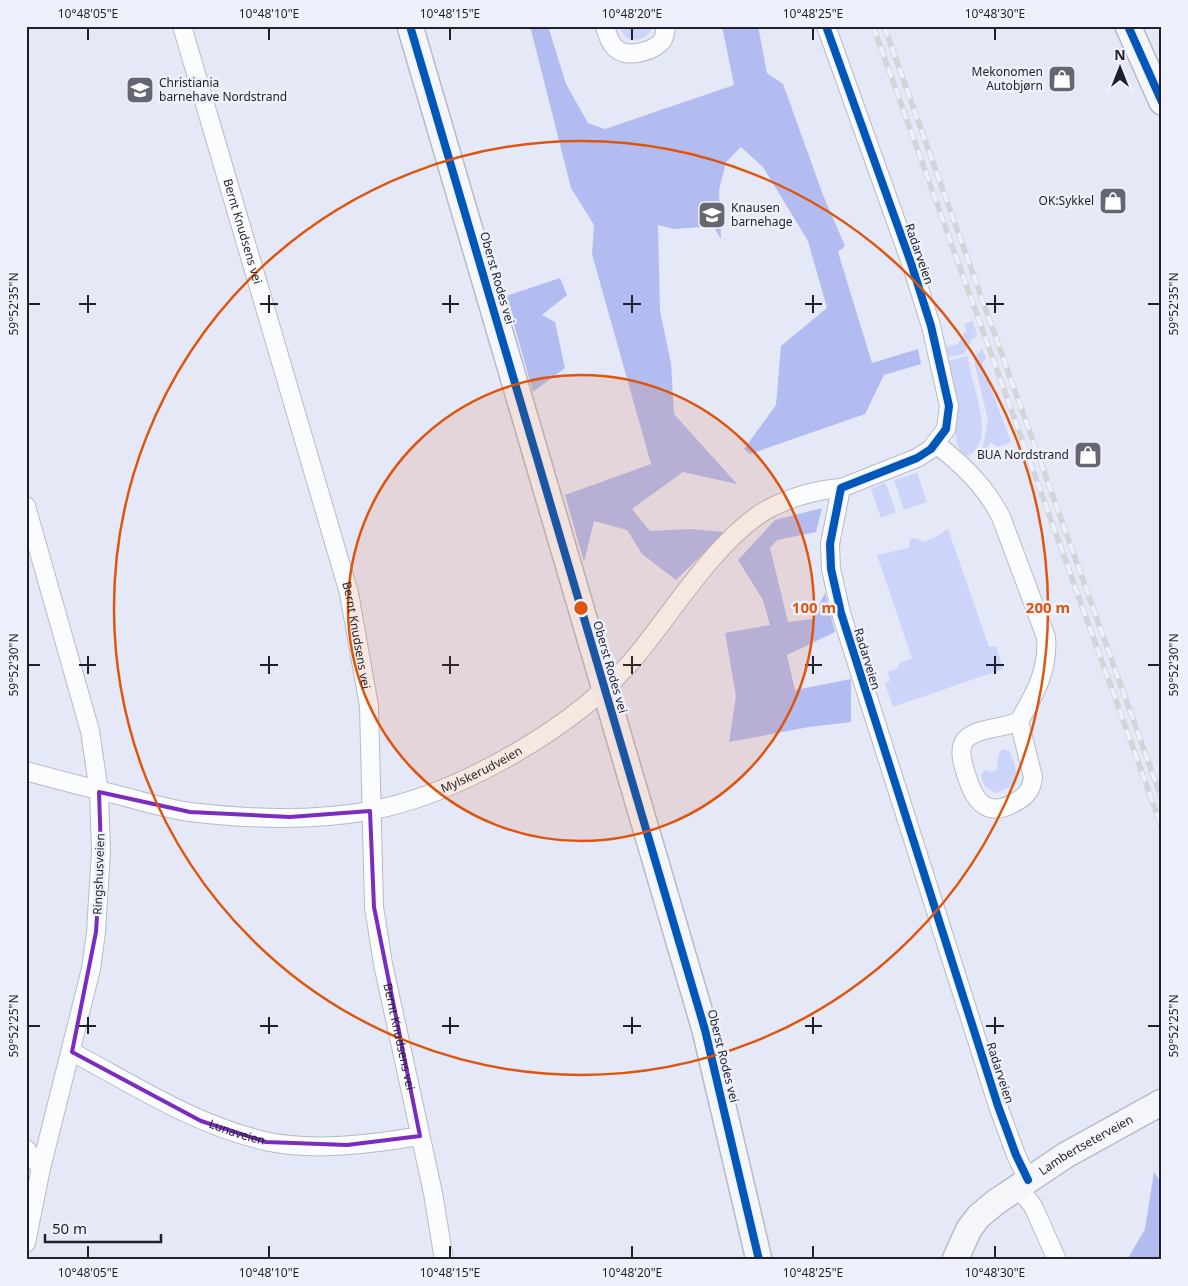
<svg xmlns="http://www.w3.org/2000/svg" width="1188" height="1286" viewBox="0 0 1188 1286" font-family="'Noto Sans',sans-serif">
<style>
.green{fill:#ccd4fa}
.forest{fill:#b3bcf0}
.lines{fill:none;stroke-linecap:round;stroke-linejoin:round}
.street-casing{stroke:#b8bac6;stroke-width:20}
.secondary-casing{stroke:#b8bac6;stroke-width:28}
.street{stroke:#fbfcfe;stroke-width:18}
.secondary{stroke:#f5f6fa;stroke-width:25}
.rail-casing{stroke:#d3d4d8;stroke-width:5.5}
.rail{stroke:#eef1fc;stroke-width:4;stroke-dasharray:11;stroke-linecap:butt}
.cycleway-casing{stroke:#eef1fc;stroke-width:11}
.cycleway{stroke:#0057b8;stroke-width:8}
.marked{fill:none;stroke:#7b2cbf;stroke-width:4;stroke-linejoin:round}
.ticks{fill:none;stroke:#1e202a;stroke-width:2}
.ring{fill:none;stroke:#de560e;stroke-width:2.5}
.labels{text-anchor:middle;stroke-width:5;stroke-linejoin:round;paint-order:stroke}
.poi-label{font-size:12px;fill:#1e202a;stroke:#eef1fc;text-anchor:end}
.street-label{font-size:12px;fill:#1e202a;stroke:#eef1fc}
.centre{fill:#de560e;stroke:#eef1fc;stroke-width:2.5}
.ring-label{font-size:15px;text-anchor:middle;font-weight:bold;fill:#de560e;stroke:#eef1fc;stroke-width:5;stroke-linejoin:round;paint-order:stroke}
.neatline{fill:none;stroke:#1e202a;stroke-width:2}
.ticks-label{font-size:12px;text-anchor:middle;fill:#1e202a}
</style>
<rect width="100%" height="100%" fill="#e5e8f7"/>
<path class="green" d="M618,26H653C649,38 637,43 626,37Z
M973,321L977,336L972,339L964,354L949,357L945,347L958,344L966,330L964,324Z
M982,348L986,358L982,364L1011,442L997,447L991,442L981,456L988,420L975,365V358Z
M968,356C969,382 999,440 968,456L962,454L957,444L947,361Z
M917,473L927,502L904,510L894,480Z
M884,483L887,486L896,512L881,518L871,489Z
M948,529L989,647L996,646L1003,669L893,707L885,683L890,681L888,672L898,668L899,663L912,658L877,555L909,548L910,539L915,538L923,542L934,538Z
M1002,749L1009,751C1015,763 1020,775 1010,787L997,793C988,790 982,785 981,775L985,770L992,772L997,769L998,756Z"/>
<path class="forest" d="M530,26H548L566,84L588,123L605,129L734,85L722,26H758L767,73L783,84L823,195L845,246L838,252L872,363L918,349L921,364L884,375L865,414L750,454L744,449L776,405L781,346L827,308L808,241L763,167L741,147L726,162L719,190L721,239L713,226L674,229L658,225L660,311L671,363L674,414L737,484L683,472L632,509L650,531L690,529L725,532L676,580L642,554L627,530L594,521L584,562L565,495L651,464L592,254L594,225L571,188Z
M560,278L567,295L542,315L555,322L565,368L533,392L506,296Z
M822,508L816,532L777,540L770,548L788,622L812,619L825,593L835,632L787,655L795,690L851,679V722L809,727L729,742L736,696L725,633L770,625L763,600L738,560L775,520Z
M1154,1172L1162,1184V1260H1127L1145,1229Z"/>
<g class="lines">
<defs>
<g id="street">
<path id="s1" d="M182,26L349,593L369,706L374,907L383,964L433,1193L444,1260"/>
<path d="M605,26C607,34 611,46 618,50C629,58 654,51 662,41C665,37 665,31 666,26"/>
<path d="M826,26L911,263L931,326L949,406L946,429L931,449L917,458L841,488L830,544L831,569L841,613L998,1106L1016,1155L1028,1180"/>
<path d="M936,444C963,465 985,486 1001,517L1046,637C1049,669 1035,694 1019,721C1004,729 977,727 965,740C958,749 963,765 966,774C974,801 987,820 1017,801C1027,796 1032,788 1033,777L1019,721"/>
<path d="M26,506L90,731L99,792L101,851L96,932L91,969L41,1168L26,1243"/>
<path id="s2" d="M26,771C58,780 90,788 122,796C145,802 167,809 190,812C248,819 312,821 369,811C460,794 578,726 637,655C673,611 711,549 757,516C780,500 813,490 841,488"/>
<path id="s3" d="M72,1052C134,1085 195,1125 265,1141C312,1152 373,1144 420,1136"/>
<path d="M26,1149L41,1168"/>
<path d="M1018,1187L1033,1206L1057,1260"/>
</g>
<g id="secondary">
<path d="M410,26L705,1030L759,1260"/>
<path d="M1128,26L1162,102"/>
<path id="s4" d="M955,1260L969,1229L979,1216L996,1202L1066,1155L1162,1102"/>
</g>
</defs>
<use href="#street" class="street-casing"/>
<use href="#secondary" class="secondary-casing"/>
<use href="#street" class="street"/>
<use href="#secondary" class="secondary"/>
<defs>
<path id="rail" d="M873,26L1162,828
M884,26L1162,800"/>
</defs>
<use href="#rail" class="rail-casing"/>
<use href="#rail" class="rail"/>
<defs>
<path id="cycleway" d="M410,26L705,1030L759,1260
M826,26L911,263L931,326L949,406L946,429L931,449L917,458L841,488L830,544L831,569L841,613L998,1106L1016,1155L1028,1180
M1128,26L1162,102"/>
</defs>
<use href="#cycleway" class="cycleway-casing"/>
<use href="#cycleway" class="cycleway"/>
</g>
<path class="marked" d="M99,792L190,812L290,817L370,811L374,907L420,1136L347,1145L266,1142L201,1121L72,1052L96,932L101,851Z"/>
<path class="ticks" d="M88,28V40M269,28V40M450,28V40M632,28V40M813,28V40M995,28V40M88,295V313M269,295V313M450,295V313M632,295V313M813,295V313M995,295V313M28,304H40M79,304H96M260,304H278M442,304H459M623,304H641M805,304H822M986,304H1004M1148,304H1160M88,656V674M269,656V674M450,656V674M632,656V674M813,656V674M995,656V674M28,665H40M79,665H96M260,665H278M442,665H459M623,665H641M805,665H822M986,665H1004M1148,665H1160M88,1017V1034M269,1017V1034M450,1017V1034M632,1017V1034M813,1017V1034M995,1017V1034M28,1026H40M79,1026H96M260,1026H278M442,1026H459M623,1026H641M805,1026H822M986,1026H1004M1148,1026H1160M88,1246V1258M269,1246V1258M450,1246V1258M632,1246V1258M813,1246V1258M995,1246V1258"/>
<circle cx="581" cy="608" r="233" fill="#de560e" fill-opacity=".12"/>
<g class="ring">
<circle cx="581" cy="608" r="233"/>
<circle cx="581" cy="608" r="467"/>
</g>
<defs>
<symbol id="shop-square" viewBox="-11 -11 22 22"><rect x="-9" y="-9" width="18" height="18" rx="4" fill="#646672" stroke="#eef1fc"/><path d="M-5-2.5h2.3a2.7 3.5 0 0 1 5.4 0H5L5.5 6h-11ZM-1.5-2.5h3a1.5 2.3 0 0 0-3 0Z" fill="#fff"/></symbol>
<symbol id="school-square" viewBox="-11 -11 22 22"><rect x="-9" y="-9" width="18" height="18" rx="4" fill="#646672" stroke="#eef1fc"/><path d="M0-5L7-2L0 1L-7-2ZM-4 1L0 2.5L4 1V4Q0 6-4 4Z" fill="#fff"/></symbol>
</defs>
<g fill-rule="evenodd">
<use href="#shop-square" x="1046" y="63" width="32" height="32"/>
<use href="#school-square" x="124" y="74" width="32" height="32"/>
<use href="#shop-square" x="1097" y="185" width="32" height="32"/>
<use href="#school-square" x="696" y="199" width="32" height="32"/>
<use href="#shop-square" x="1072" y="439" width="32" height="32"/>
</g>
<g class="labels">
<g class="poi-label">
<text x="1043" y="76">Mekonomen<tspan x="1043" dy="14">Autobjørn</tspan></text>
<text x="159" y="87" text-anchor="start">Christiania<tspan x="159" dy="14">barnehave Nordstrand</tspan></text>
<text x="1094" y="205">OK:Sykkel</text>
<text x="731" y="212" text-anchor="start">Knausen<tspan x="731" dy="14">barnehage</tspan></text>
<text x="1069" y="459">BUA Nordstrand</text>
</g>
<g class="street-label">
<text dy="4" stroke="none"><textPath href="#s1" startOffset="214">Bernt Knudsens vei</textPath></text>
<text transform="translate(919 254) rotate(71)" y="4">Radarveien</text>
<text transform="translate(497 278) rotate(74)" y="4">Oberst Rodes vei</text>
<text dy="4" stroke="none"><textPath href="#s1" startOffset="634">Bernt Knudsens vei</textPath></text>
<text transform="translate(867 659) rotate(73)" y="4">Radarveien</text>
<text transform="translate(610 667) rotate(74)" y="4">Oberst Rodes vei</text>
<text dy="4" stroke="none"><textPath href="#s2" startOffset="469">Mylskerudveien</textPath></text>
<text transform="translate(99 874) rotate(-88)" y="4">Ringshusveien</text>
<text dy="4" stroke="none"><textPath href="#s1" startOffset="1039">Bernt Knudsens vei</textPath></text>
<text transform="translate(723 1056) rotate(76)" y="4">Oberst Rodes vei</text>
<text transform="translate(1000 1073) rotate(72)" y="4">Radarveien</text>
<text dy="4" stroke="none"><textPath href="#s3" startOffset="184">Lunaveien</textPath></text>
<text dy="4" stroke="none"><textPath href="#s4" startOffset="179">Lambertseterveien</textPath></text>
</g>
</g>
<circle cx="581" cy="608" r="8" class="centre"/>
<g class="ring-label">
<text x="814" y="613">100 m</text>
<text x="1048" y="613">200 m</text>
</g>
<rect width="1188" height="1286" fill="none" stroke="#eef1fc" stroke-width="55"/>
<g transform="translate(1120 68)" stroke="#eef1fc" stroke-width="4" paint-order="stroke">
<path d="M0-4L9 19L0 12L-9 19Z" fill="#1e202a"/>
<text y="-8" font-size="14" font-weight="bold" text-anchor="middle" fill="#1e202a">N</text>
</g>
<path d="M45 1234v8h116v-8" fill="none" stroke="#1e202a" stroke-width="2.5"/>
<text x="52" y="1234" font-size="15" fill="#1e202a" stroke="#eef1fc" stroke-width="4" paint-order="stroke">50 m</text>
<rect x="28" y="28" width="1132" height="1230" class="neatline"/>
<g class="ticks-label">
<text x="88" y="18">10°48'05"E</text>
<text x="269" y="18">10°48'10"E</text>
<text x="450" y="18">10°48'15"E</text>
<text x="632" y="18">10°48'20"E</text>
<text x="813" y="18">10°48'25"E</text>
<text x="995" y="18">10°48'30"E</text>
<text transform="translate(14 304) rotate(-90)" y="4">59°52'35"N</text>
<text transform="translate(1174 304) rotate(-90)" y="4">59°52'35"N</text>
<text transform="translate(14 665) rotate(-90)" y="4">59°52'30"N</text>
<text transform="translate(1174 665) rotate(-90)" y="4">59°52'30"N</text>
<text transform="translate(14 1026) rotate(-90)" y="4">59°52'25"N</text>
<text transform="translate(1174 1026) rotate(-90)" y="4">59°52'25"N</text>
<text x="88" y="1277">10°48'05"E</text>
<text x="269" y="1277">10°48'10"E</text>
<text x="450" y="1277">10°48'15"E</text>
<text x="632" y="1277">10°48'20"E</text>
<text x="813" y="1277">10°48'25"E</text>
<text x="995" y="1277">10°48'30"E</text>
</g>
</svg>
